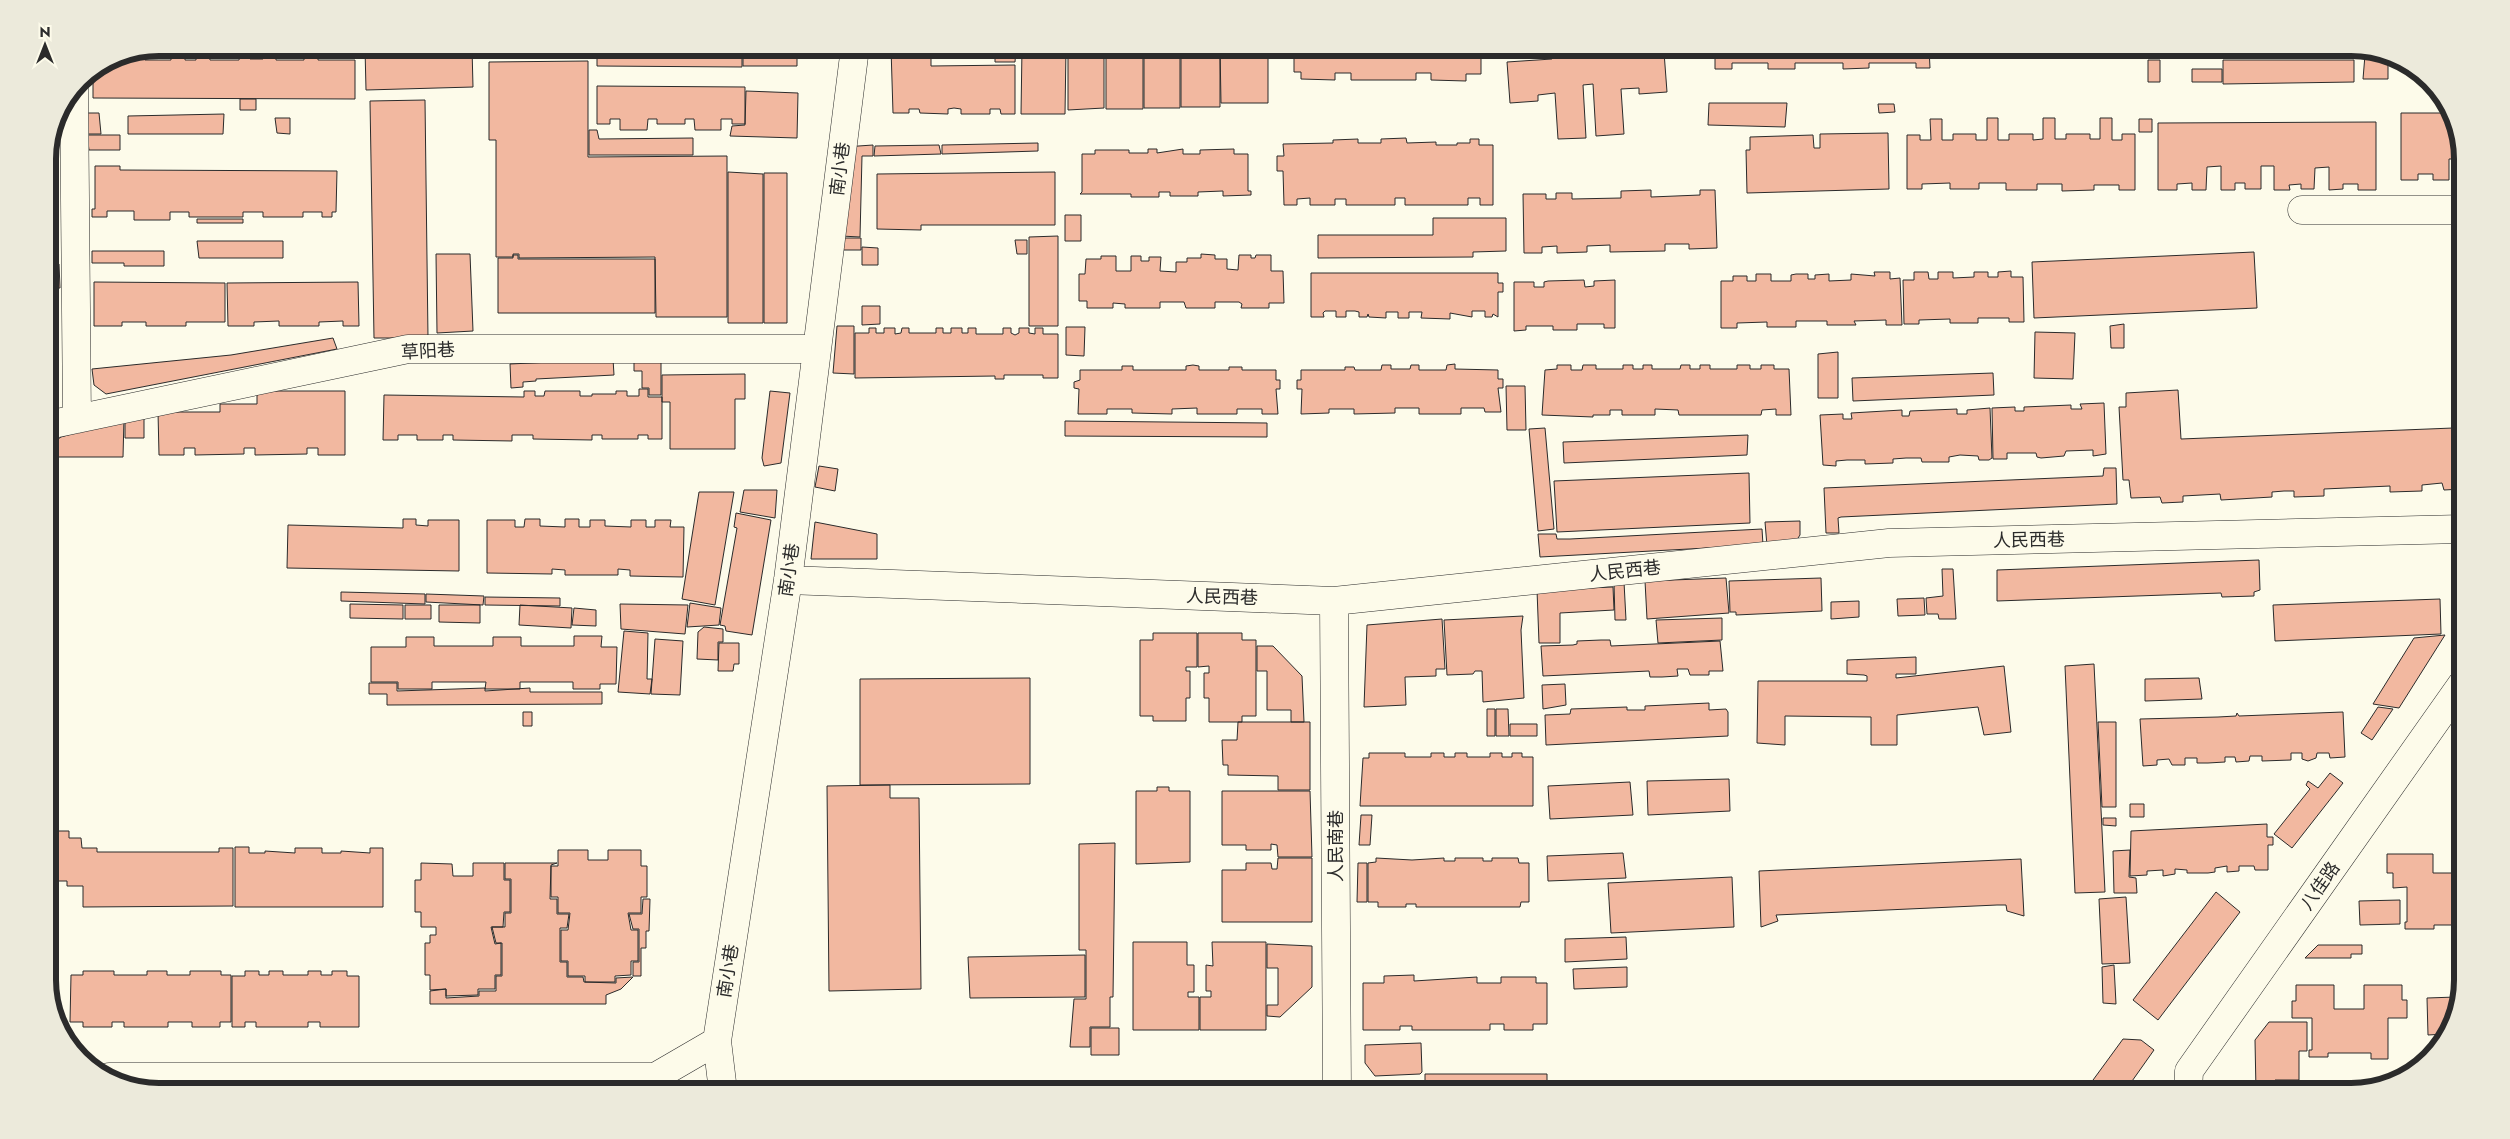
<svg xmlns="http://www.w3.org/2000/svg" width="2510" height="1139" viewBox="0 0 2510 1139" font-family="Jost,'Noto Sans SC',sans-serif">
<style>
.building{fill:#f2b8a0;stroke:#2b2b2b}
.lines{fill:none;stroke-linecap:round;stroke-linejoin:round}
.minor-casing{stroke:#2b2b2b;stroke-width:29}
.minor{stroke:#fdfbea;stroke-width:28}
.labels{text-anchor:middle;stroke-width:4;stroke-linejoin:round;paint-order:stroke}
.street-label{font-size:18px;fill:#2b2b2b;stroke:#fdfbea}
.rim{fill:none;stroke:#2b2b2b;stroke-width:6}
</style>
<rect width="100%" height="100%" fill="#fdfbea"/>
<path class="building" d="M365,48H472L473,87L366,90Z
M737,48H784V49H737Z
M785,48H797V66H743V50H785Z
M891,48H931V66L1015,65V114H1001L1000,109H990V114H961V109L954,108L948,109V114L920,113L919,109H909V113H893Z
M995,48H1016L1015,62H995Z
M1022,48H1066L1065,114H1021Z
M1068,48H1104V108L1068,110Z
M1106,48H1143V109H1106Z
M1144,48H1180V108H1144Z
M1181,48H1220V107H1181Z
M1220,48H1268V103H1221Z
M1294,48H1481V74H1466V81L1431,80V73H1416V80H1351V73H1335V80L1301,79V72H1294Z
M1552,48H1619V55L1664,52L1667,92L1639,94V88L1621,89L1624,134L1596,136L1593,84L1583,85L1586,138L1558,139L1555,93L1538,95V101L1510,103L1507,62L1552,59Z
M1715,48H1929L1930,68H1916V63H1869V68L1843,69V63H1795V69H1768V63H1732V69H1715Z
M597,50L742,52V67L597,66Z
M119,55L120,60H132V55H145V60H171V55H185V60H196V55H209L210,60H239L240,55H250V59H263V55H276V60H304V55H318V60H355V99L93,98V71Z
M2365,55H2388V79H2363Z
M2148,60H2160V82H2148Z
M2223,60H2354V82L2223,84Z
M588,61V157L727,156V317H656L655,257L519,258V254H513V257H496V140H489V62Z
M2192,69H2222V82H2192Z
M597,86L745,87V124H732V119H721V130H695L694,119H685V124H657V119H648L647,130H620V119H610V124H597Z
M746,91L798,93L797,138L730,136L732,126L745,125Z
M240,99H256V110H240Z
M425,100L428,338H374L370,101Z
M1709,103H1787L1785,127L1708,125Z
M1878,104H1894L1895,112L1879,113Z
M87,113H99L101,134H87Z
M2401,113H2449L2462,152V180V159H2449V180H2433V174H2418V180H2401Z
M224,114L223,134H128V116Z
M275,118H290V134L277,133Z
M1987,118H1998V140H2009V134H2033V140L2043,139V118H2055V139H2066V134H2090V139H2100V118H2112V140H2122V134H2135V190H2119V185H2094V190L2062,191V184H2037V190H2006V183H1979V189H1950V183L1922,184V189H1907V135H1920V140H1931L1930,119H1942V140H1953V134H1976V140H1987Z
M2139,119H2152V132H2139Z
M2376,122V190H2358V184H2343V189L2329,190V167L2315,168L2314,189H2301V184L2289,185L2290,190H2274V166H2261V189H2245V183H2235V190H2221V166L2207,167L2206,190H2192V183L2177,184V190H2158V123Z
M589,130H597L599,139L693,138V155H589Z
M1888,133L1889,189L1747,193L1746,150H1750V137L1813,135L1814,148H1820V134Z
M87,135H120V150H89Z
M1406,138L1407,143L1436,142V145H1457V143H1470V139H1479V145H1493V205H1480V198H1468V205H1405V198H1395V205H1346V199H1335V205H1310V198L1297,199V205H1284L1283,171H1277V156H1284L1283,144L1333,143V140L1358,139V143H1381V139Z
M1038,143V151L942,154V145Z
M873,145V156H862L860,237L841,236L844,147Z
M939,145L941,154L874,156L875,146Z
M1148,149H1157V153L1183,149V154H1200V150L1234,149V154H1248V191H1251V195L1223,196V191L1198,192V196H1170V192H1159V197H1131V194H1080L1082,192V154H1095V150H1129V153H1148Z
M95,166H120V170L337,171L336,212H332V217H322V212H303V217H263V212H243V217H189V212H170V220H134V211H107V217H92V209H95Z
M728,172L763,174V323H728Z
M1055,172V225H921V230L877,229V174Z
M764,173H787V323H764Z
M1651,190V197L1700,195V190H1715L1717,248L1689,249V244H1665V251L1610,252V245L1587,246V252L1557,253V246L1542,247V253H1524L1523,194H1546V199H1556V193H1572V199L1621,198V191Z
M1065,215H1081V241H1065Z
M48,217H51V263H48Z
M1433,218H1506V251L1473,252V257L1318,258V235H1433Z
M197,219H243V223H197Z
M1058,236V326H1029V237Z
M840,238H861V250H839Z
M1015,240H1027V254H1017Z
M197,241H283V258H199Z
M862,247L878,248V265H862Z
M92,251H164V266H124V263H92Z
M2254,252L2257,308L2034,318L2032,262Z
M436,254H470L473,331L437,333Z
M1201,254L1215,255V259H1227V269L1238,270L1239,255H1251V258H1255L1256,255H1271V271H1283L1284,303H1269V308H1241L1242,304L1239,302H1215V308H1186L1184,302H1160V308H1125V304L1113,303V308H1087V301H1079V274H1085L1086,259H1101V256H1116V271H1131V256H1141V261H1149V257H1161L1160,271L1176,272V262H1187V258H1201Z
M513,255H518V259H655V313H498V258H513Z
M48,264H59L60,288H48Z
M2011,271V277H2023L2024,322H2009V318H1978V323H1950V319L1919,320V324H1904L1903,280H1914V272H1928L1929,279H1938V272H1953V278L1974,277V272H1988V277H1998V272Z
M1874,272H1890V279L1900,278L1902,325H1886V320L1854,321L1856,325H1827V321H1796V327H1767V322L1737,323V328H1721V281H1733V276H1747V281H1756V274H1771V281H1791V275L1796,274H1808V279H1815V275L1829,274V281L1851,280V274L1875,276Z
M1311,273H1498V283H1503V292H1498V317L1493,314L1492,317H1485V311H1472V317L1450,313V319L1421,318L1422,312H1409V318H1398V312H1386V318L1369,317L1368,314L1367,317H1359V312L1355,311H1346V317H1336V311H1325L1323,313L1324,317H1311Z
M1584,280L1585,287L1594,286V281L1615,280V328H1604V324H1577V330H1553V326H1526V330L1514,331V282H1534V287H1544V282L1548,281Z
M94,282L225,283V322H186V326H146V322H122V326H94Z
M358,282L359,326H343V321L319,322V326H279V321L254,322V326H228L227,283Z
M48,301L57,302L55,323H48Z
M862,306H880V324L862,325Z
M2124,324V348H2111L2110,326Z
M837,326H854V374L833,373Z
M1066,327H1085L1084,356L1066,355Z
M869,328H876V333H884V328H895V334L901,333L902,328H909V333H936V328H943V333H951V328H962V333H968V328H976V334H1003V328H1011V333L1015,335L1019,333V328H1029V333L1035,334V328H1043V334H1058V378H1043V375H1004V379H995V376L855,378V333H869Z
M2035,332L2075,333L2073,379L2034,378Z
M333,338L337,349L106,394L94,385L92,369L231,355Z
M1838,352V398H1818V354Z
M613,359L614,375L536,379V381L523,382V387L511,388L510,364Z
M634,361H661V395H649V388H642V371H634Z
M1455,364V369L1498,370V379H1503V388H1498L1501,412H1485L1484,408H1461V414H1419V408H1395V413L1354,414V409H1329V413L1301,414L1302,389H1297V380H1301V370H1345V367H1354L1355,370H1381L1382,365H1391V369H1410L1411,365H1419V370H1446L1447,365Z
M1193,365L1199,366V370H1229V367H1242V370H1276V380H1280V389H1276L1278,414H1262V409H1237V414H1197V408L1172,409V414L1132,413V409H1107V414H1078L1079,389L1074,388V382L1080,380V370H1122V366H1133V370H1186V366Z
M1557,365H1571V370H1582L1583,365H1596V369H1623V365H1633V369H1643V365H1652V369H1680L1681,365H1690V369H1700V365H1710V369H1737V365H1750V369H1761V365H1774V369H1789L1791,415H1776V409L1762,410L1761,415H1679L1678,410L1655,409V415H1622V410H1610V415H1593V417L1542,415L1545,370L1557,369Z
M1993,373L1994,395L1853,401L1852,378Z
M745,374V399H735V449H670V402H662V375Z
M1506,386H1525L1526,430H1507Z
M639,389H648V397H662V439H648V435H638V439H602V435H592V440L533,439V435H512V441L453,440V435H443V440H417V435H398V440H383L384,395L524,397V391H535V396H544L545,391H580V396H592V394H616V391H627V396H639Z
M2178,390L2181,439L2453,428L2462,421V489L2444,490L2442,483L2422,485V491L2390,492V486L2324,489V496L2294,497V491H2284L2272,492V497L2221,500L2220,494L2183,496V502L2162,503L2160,497L2131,498L2129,480H2123L2119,407H2126V393Z
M257,391H345V455H318V448H307V454L255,455V448H244V454L195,455V448H184V455H159L158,412H220V404H257Z
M770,391L790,393L781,463L764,466L762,458Z
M2104,403L2106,454L2093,456V450L2066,451L2064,456L2041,458L2037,457L2036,453H2007V459H1993L1992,408L2015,407V411H2024V407L2071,405V409H2082L2080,404Z
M1990,408L1992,458L1989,460H1979L1978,456L1960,455L1949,457V462H1922L1921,458H1906L1893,459V463L1865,464V460H1847L1836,461V466L1823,465L1820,415L1843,414V419H1852L1851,413L1902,410V416H1909L1910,411L1957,409V414H1967V410Z
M144,415V438H125V417Z
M124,418L123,457H48V446L61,437Z
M1065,421L1267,423V437L1065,436Z
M1545,428L1554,529L1538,531L1529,429Z
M1748,435L1747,455L1564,463L1563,442Z
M819,466L838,469L835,491L815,487Z
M2104,468H2116L2117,504L1841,517L1838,518L1839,533H1826L1824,488L2103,476Z
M1749,473L1750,523L1557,532L1554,481Z
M744,490H777L775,518L740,512Z
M699,492H734L715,605L682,599Z
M736,513L771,520L752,635L726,631L725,626L720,625L737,528L734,527Z
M403,519H416V525L428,526V520H459V571L287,568L288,525L403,528Z
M525,519H540V526L565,527V519H579V527H590V520H605V526L631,527V520H646V527H655V520H671L670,527H684L683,577L630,576V570L618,569V575H565V570L552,569V574L487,573V520H515V527H524Z
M1800,521V535L1794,544L1767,546L1765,522Z
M815,522L877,534V559H811Z
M1762,529L1763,545L1540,557L1538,534H1556L1557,539H1570Z
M2259,560L2260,590L2254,592V596L2222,597L2221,593L1997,601V570Z
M1942,569H1953L1956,619H1939L1938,614H1927L1926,598L1943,596Z
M1726,578L1729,613L1647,619L1645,581Z
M1821,578L1822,611L1736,615V612H1730L1729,581Z
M1624,582L1626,620H1615L1614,583Z
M1613,587L1614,610L1560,613V643H1539L1537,590Z
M341,592L425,594V604L341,601Z
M426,594L484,596L483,605L426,602Z
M485,597L560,598V606L485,605Z
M1924,598L1925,615L1898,616L1897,599Z
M2440,599L2441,634L2275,641L2273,605Z
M1859,601V617L1831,619V602Z
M690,603L721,608L719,625L687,627Z
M350,604L403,605V619L350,618Z
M620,604L688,605L685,634L621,629Z
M405,605H431V619H405Z
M439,605H480V623L439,622Z
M520,605L572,608L571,628L519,625Z
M574,608L596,610V626L572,625Z
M1523,616L1521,630L1524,698L1483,702L1482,671H1475L1473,674L1447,675L1444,620Z
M1722,618V640L1658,643L1656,620Z
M1442,619L1445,669H1436V676L1405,677L1406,705L1364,707L1367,625Z
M704,627L723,629V642H718V660L697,659L698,632Z
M624,631L648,633L647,679H652L650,694L618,692Z
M1153,633H1197V667H1186V671H1190V698H1186V721H1153V716H1140V640H1153Z
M1198,633H1242V640H1256V716H1242V722H1209V698H1204V673H1209V666L1198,667Z
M2445,635L2399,708L2373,704L2414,638Z
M574,636H602L601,647H617L616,684H600V689H573V682H520V689H485L486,682H432V689H398V682H371V647H406V637H434V646H493V637H521V646H574Z
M655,639L683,641L680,695L651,694Z
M1601,640H1610L1611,646L1720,641L1723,671H1709V675H1690L1688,669H1677L1678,676L1662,677H1650L1649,671L1543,676L1541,646L1573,645L1577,644V641Z
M719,643H739V664H734L733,671H718Z
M1257,646H1273L1302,676L1304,722H1291V710H1267V671H1257Z
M1916,657V674H1896V678L2004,666L2011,732L1984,735L1978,707L1897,715V745H1871V717L1785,716V745L1757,743L1758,681H1867V676L1864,675L1847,674V660Z
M2094,664L2105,892L2075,893L2065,666Z
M1030,678V784L860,785V679Z
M2199,678L2202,699L2145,701V679Z
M369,683H397V691L485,688V691L530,688V692H602V704L387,705V694H369Z
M1565,684L1566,705L1543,709L1542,685Z
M1709,703V710L1726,709L1728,712V736L1546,745L1545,715L1570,714L1571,709L1627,707V710H1645V706Z
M2378,707L2393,709L2372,740L2361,733Z
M1487,709H1495V736H1487Z
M1496,709H1508L1509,736H1496Z
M523,712H532V726H523Z
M2343,712L2345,757L2330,758L2329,753H2317L2316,758L2308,761L2302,759V753H2291V760L2262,761V756H2250L2249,761L2236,762L2235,757H2225V762L2208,763H2197V758H2185V765H2172L2169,759L2157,760V765L2143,766L2140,719L2218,717L2236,716L2237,713L2239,716Z
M1238,722H1310V790H1278V776L1228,775V765H1223L1222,740H1237Z
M2098,722H2116V807H2102Z
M1510,724H1537V736H1510Z
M1369,753H1405V757H1431V753H1444V757H1455V753H1467V757H1490V753H1502V757H1512V753H1522V757H1533V806H1360L1363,758H1369Z
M2330,773L2343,783L2292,848L2274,834L2310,789L2306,785L2308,781L2318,788Z
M1729,779L1730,811L1648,815L1647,781Z
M1630,782L1633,815L1550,819L1548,786Z
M890,785V798H919L921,989L829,991L827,786Z
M1157,787H1169V791H1190V862L1136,864V791H1157Z
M1222,791H1310L1312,857H1278L1277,845L1271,844V850H1246V845H1222Z
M2130,804H2144V817H2130Z
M1361,815H1372L1370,845H1359Z
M2103,818H2116V826L2103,825Z
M2267,824V837H2273V845H2268V870H2255L2254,866H2239V871L2227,872V866L2215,868V872L2208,873H2187V870L2175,869V874L2163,876V870L2147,871V875L2130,876L2131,831Z
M50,831H69V838H81L82,848H97V852H219V848H233V906L83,907V886H67V881H51V911H56V923H50V936H48V838H50Z
M1115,843L1113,997H1110V1027H1090V1047H1070L1074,999H1086V950H1079V844Z
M235,847H249V853H265V851L295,853V848H322V853H341V851L370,853V848H383V907H235Z
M558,850H588V860H608V850H641V866H647V897H641V913H628L631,930H638V961H631V975L615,976V982H585V976H568V961H561V930H568L570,913H558V897H551V866H558Z
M2130,850L2129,877L2136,878L2137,893H2114L2113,851Z
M1623,853L1626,878L1548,881L1547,856Z
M2459,853H2462V929H2459V925H2434V929H2405V922H2407V887L2393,888V873H2387V854H2433V873H2460Z
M1278,858H1312V922H1222V870H1246V863H1271L1272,869H1277Z
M1376,858L1412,860L1444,858V861H1455V858H1483V861H1492V858H1518L1519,863H1529V902H1521L1520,907H1416V904H1406V907H1378V902H1368V863L1376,862Z
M2021,859L2024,916L2007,911L2006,905H1997L1776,915L1778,921L1761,927L1759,871Z
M421,863L452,864L453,876H473V863H504V880H510V912H504L503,927H491L495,944L501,943V975H495V989H478V995L446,996V989L430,990V975H425V943H430V935H436V927H421V912H415V880H421Z
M505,863H557L551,865L550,899H557V914H569L567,928H560V962H567V977H583L584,982L616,983V978L633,977L621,989L606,995V1004H430V991L446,989V998L479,996V991H496V976H502V943H496L492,927H505V913H511V879H505Z
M1358,863H1367V902H1357Z
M1732,877L1734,927L1611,933L1608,883Z
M2216,892L2240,912L2158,1020L2133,1000Z
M2126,897L2130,963L2102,964L2099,899Z
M643,899H650L649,931H646V948H641V976H633V962H639V929H633L629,914H642Z
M2400,900V924L2360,925L2359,901Z
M1626,937L1627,959L1565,962V939Z
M1133,942H1187V965H1194V992H1188V997H1199V1030H1133Z
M1212,942H1266V1030H1200V997H1211V991H1206V965L1213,966Z
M1267,944L1312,946V987L1280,1017L1267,1016V1005H1278V968H1267Z
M2318,945H2362V954H2351V958H2305Z
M1085,955V997L970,998L968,957Z
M2114,965L2116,1004L2103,1003L2102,967Z
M1627,967V987L1574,989L1573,969Z
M83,971H114V975H147V971H167V975H190V971H221V975H231V1022H220V1027H192V1022H168V1027H124V1022H112V1027H83V1022H70L71,975H83Z
M245,971H259V975H269V971H283V975H308V971H321V975H332V971H347V976H359V1027H320V1022H308V1027H256V1022H245V1027H232V976H245Z
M1414,975V981L1477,977V983H1501V977H1536V983H1547V1024H1533V1030H1504V1024H1490V1030H1412V1026H1400V1030H1363V983H1384V976Z
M2296,985H2334V1009H2364V985H2402V1000H2407V1018H2388V1059H2371V1053H2328V1057H2309V1050H2312V1018H2292V1001H2296Z
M2456,997L2454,1023L2445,1034L2428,1035L2427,998Z
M2269,1022H2307V1051H2299V1080H2275V1091H2256L2255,1040Z
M1091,1028H1119V1055H1091Z
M2123,1039L2141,1040L2154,1050L2125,1091H2085Z
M1421,1043L1422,1072L1420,1074L1375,1076L1365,1063V1045Z
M1425,1074H1547V1091H1425Z"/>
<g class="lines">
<defs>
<path id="minor" d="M74,89L77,419
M2302,210H2462
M48,425L408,349H817
M788,580L1334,601L1889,543L2462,529
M1334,601L1337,1091
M109,1077H655L717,1041
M723,1091L717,1041L788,580L855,48
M2188,1091L2189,1071L2462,684"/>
</defs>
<use href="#minor" class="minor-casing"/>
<use href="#minor" class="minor"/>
</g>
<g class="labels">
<g class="street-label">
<text transform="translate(840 169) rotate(-83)" y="6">南小巷</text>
<text transform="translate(428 351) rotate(-3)" y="6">草阳巷</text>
<text transform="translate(2029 540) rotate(-1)" y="6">人民西巷</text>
<text transform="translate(789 570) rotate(-82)" y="6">南小巷</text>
<text transform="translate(1625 571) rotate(-6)" y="6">人民西巷</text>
<text transform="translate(1222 597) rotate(2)" y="6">人民西巷</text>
<text transform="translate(1336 846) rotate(-90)" y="6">人民南巷</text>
<text transform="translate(2320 886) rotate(-55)" y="6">八佳路</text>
<text transform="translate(728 971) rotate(-81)" y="6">南小巷</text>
</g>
</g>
<path d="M0 0H2510V1139H0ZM159 56H2351A103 103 0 0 1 2454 159V980A103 103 0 0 1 2351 1083H159A103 103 0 0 1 56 980V159A103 103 0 0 1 159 56Z" fill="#eceadb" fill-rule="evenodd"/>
<path class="rim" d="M159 56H2351A103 103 0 0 1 2454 159V980A103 103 0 0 1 2351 1083H159A103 103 0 0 1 56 980V159A103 103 0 0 1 159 56Z"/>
<g transform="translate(45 45)" stroke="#fdfbea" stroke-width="4" paint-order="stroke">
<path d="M0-4L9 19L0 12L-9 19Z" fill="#2b2b2b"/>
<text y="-8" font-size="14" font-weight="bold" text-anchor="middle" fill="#2b2b2b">N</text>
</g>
</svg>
